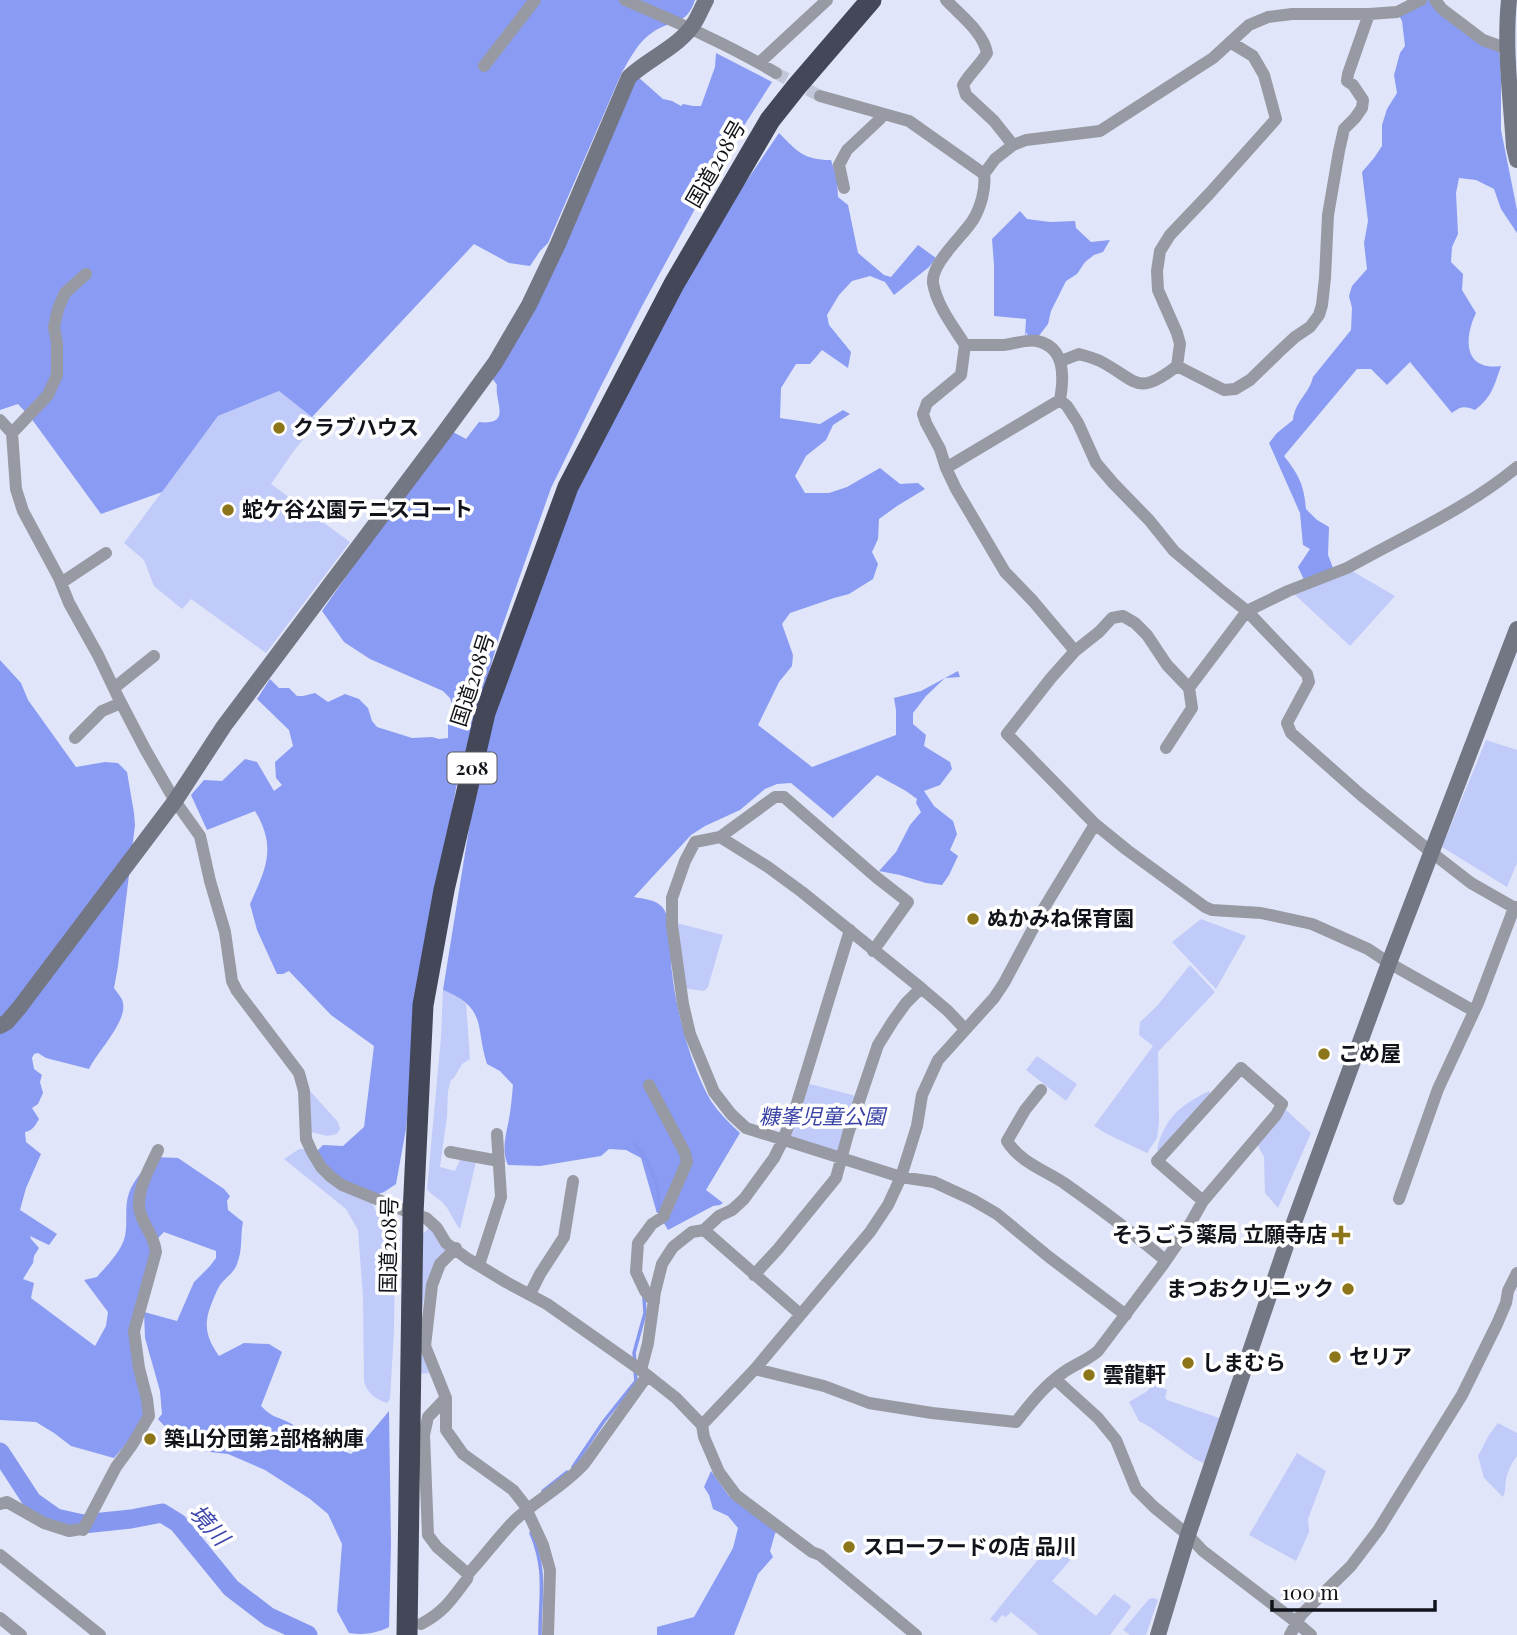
<svg xmlns="http://www.w3.org/2000/svg" width="1517" height="1635" viewBox="0 0 1517 1635" font-family="'Playfair Display','Noto Sans JP',serif">
<style>
.green{fill:#c0cbf9}
.forest{fill:#899bf2}
.lines{fill:none;stroke-linecap:round;stroke-linejoin:round}
.stream{stroke:#8597ee;stroke-width:3.5}
.river{stroke:#8597ee;stroke-width:19}
.street-tunnel{stroke:#c1c6d8;stroke-width:12;stroke-dasharray:12 6;stroke-linecap:butt}
.street{stroke:#989aa3;stroke-width:12}
.secondary{stroke:#737683;stroke-width:16}
.highway{stroke:#434758;stroke-width:21}
.poi-dot{fill:#8d761a;stroke:#fff;stroke-width:2.5}
.labels{text-anchor:middle;stroke-width:7;stroke-linejoin:round;paint-order:stroke}
.shield{fill:#fff;stroke:#585a5f;stroke-width:2}
.shield-label{font-size:19px;font-weight:bold;fill:#11131a}
.street-label{font-size:21px;fill:#11131a;stroke:#fff}
.poi-label{font-size:21px;font-weight:bold;fill:#11131a;stroke:#fff;text-anchor:start}
.park-label{font-size:21px;font-style:italic;fill:#3942a5;stroke:#fff}
.water-label{font-size:23px;font-style:italic;fill:#3d47ab;stroke:#fff}
</style>
<rect width="100%" height="100%" fill="#e0e5f9"/>
<path class="green" d="M279,391L318,421L293,452L271,484L350,542L266,653L191,599L182,609L154,586L144,560L124,543L218,416Z
M1347,568L1395,596L1350,646L1291,591Z
M1486,740L1517,750V863L1507,887L1442,847Z
M1201,919L1246,936L1216,989L1172,942Z
M673,922L723,935L708,987L704,991L683,988Z
M1190,965L1215,992L1158,1052L1159,1122L1157,1138L1147,1153L1107,1134L1094,1126L1153,1046L1139,1035L1140,1022L1157,1006Z
M443,990L457,995L466,1004L470,1059L462,1064L454,1078L451,1080L448,1091L447,1116L440,1167L455,1171L462,1155L476,1162L460,1229C453,1220 450,1211 444,1204C439,1198 432,1196 427,1189L441,1037Z
M1037,1056L1077,1084L1066,1101L1026,1070Z
M806,1083L856,1096L839,1150H834L789,1140Z
M310,1091L338,1122L340,1129L337,1134L327,1136L311,1132Z
M1209,1091L1211,1094L1160,1152L1157,1149C1165,1117 1181,1105 1209,1091Z
M1285,1109L1311,1133L1278,1208L1265,1193L1264,1157L1257,1144Z
M299,1149H304L372,1203L395,1252L394,1330L390,1399L387,1403C375,1399 367,1393 364,1381L363,1298L358,1230L346,1209L284,1159Z
M429,1228C437,1235 442,1247 451,1255L449,1257L451,1259C429,1274 422,1296 421,1321C421,1328 419,1336 419,1343C420,1353 428,1364 433,1373L414,1374L413,1369L418,1243L421,1236Z
M1154,1384L1167,1390L1165,1398L1167,1400L1222,1419L1208,1465L1195,1459L1150,1427L1139,1421L1129,1402L1146,1392Z
M1498,1423L1517,1433V1456C1512,1462 1508,1471 1506,1479C1505,1486 1506,1490 1503,1497L1484,1478L1478,1456L1489,1435Z
M1297,1453L1326,1471L1308,1519L1309,1532L1296,1561L1249,1535Z
M1053,1541L1073,1557L1052,1581L1096,1616L1114,1594L1129,1604L1131,1607L1110,1635H1039L1011,1612L1006,1617L1002,1615L996,1623L990,1619Z
M1154,1598L1158,1600L1146,1635H1130L1123,1630L1149,1599Z"/>
<path class="forest" d="M0,0H695C686,27 672,19 653,32C638,42 631,57 622,72L548,243L540,251L530,266L509,263L474,244L312,417L279,391L218,416L162,492L101,514L31,418L18,404L0,410Z
M1421,0H1435L1499,47L1501,80V130L1517,210V233L1501,209L1494,189L1476,180L1459,178L1456,193L1458,234L1452,247L1451,262L1463,274L1462,290L1476,313C1464,338 1463,371 1501,366C1494,386 1492,397 1475,410C1465,406 1461,406 1452,413L1410,362L1387,385L1371,369H1357L1284,456C1299,475 1304,485 1306,509L1317,520L1329,527L1328,555L1335,573L1306,584L1298,567L1310,549L1303,545L1300,513L1269,443L1277,433L1293,420C1295,401 1309,394 1313,377L1351,330L1352,308L1349,296L1352,286L1367,269L1364,243L1368,221L1362,172L1374,158L1382,146V125L1387,109L1397,93L1394,75L1400,53L1405,46L1402,21L1397,12Z
M716,53L772,82L720,163L642,306L598,392L551,488L501,630L456,788L418,1004L406,1129L396,1184L384,1192L378,1194L364,1188L349,1184L331,1172L317,1151L323,1145L343,1146L364,1127L374,1046L331,1015L289,971L283,974H277L257,930L250,904C266,869 277,847 255,811L207,830L191,795L204,780L222,781L245,759L257,762L274,791L282,785L276,778L275,762L293,746L289,730L257,699L270,679L279,688H289L297,696H303L315,693L328,702L345,694L359,699L368,708L372,721L377,727L412,738L432,737L439,739L448,738V722L453,707L450,698L443,691L370,659L344,642L322,611L446,433L453,432L466,439L479,422C513,426 494,401 497,385L490,375L609,129L638,77L663,99L672,101L681,106L683,104L693,106H701L715,67Z
M779,133C797,151 803,160 831,160L837,179L838,197L848,205L858,253L884,275L891,277L918,245L936,258L929,267L894,295L885,282L870,276L852,281L839,295L827,315L829,325L851,352L848,368L822,350L810,364H796L781,388L780,418L820,424L843,410L850,414L833,425L826,440L806,456L795,476L805,493H829L847,487L880,468L900,484L918,483L925,489L897,506L879,519L878,539L872,552L878,564L873,579L849,594L834,598L790,613L782,624L793,655L792,666L779,682L758,725L812,767L896,735V710L894,698L921,691L958,671L960,677L945,678L926,696L913,713V724L926,735L924,746L950,762L952,769L940,785L924,791L934,806L953,821L957,834L950,850L958,856L949,875L942,885L926,883L900,875L879,871L896,852L910,825L921,812L916,803L917,799L906,791L877,775L833,818L791,783L777,784L765,789L740,810L705,826L691,835L634,897C643,899 656,899 663,908C672,920 670,957 672,972C676,1011 691,1067 711,1101C719,1113 729,1123 740,1133L706,1190L723,1203L720,1205L713,1206L668,1230L656,1210L641,1158L626,1150L609,1149L601,1156L540,1166L508,1165C501,1150 506,1135 509,1119C511,1108 512,1096 513,1085L500,1071L487,1064C475,1027 488,1008 443,990L477,779L497,705L574,498L663,322L739,192Z
M1020,211L1027,219L1050,222L1075,221L1076,228L1091,242L1110,240L1103,252L1094,255L1085,262L1077,274L1066,281L1051,311L1048,324L1035,341L1028,340L1027,332L1025,336L1026,319L994,316V265L992,239Z
M0,660L21,683L28,700L76,767L105,762L118,763L127,772L134,813L135,825L118,966L114,988C117,993 122,997 123,1003C127,1022 97,1052 89,1069L46,1058L38,1053L34,1054L32,1058L34,1069L42,1075L40,1082L43,1093L38,1104L32,1108L39,1119C35,1126 32,1131 25,1132L26,1142L41,1154L26,1188L20,1210L57,1234L49,1245L30,1236L31,1239L39,1248L34,1256L33,1263L23,1279L34,1283L31,1298L95,1346L106,1326L108,1312L84,1280L97,1277C107,1265 122,1251 125,1236C128,1222 124,1207 129,1193C133,1180 146,1168 153,1157L178,1158L224,1189L230,1196L227,1201L228,1210L243,1222C240,1237 243,1249 237,1264C234,1273 225,1278 220,1285C217,1290 215,1295 213,1300C203,1323 205,1336 219,1356L244,1343L269,1344L282,1352L261,1406C273,1418 276,1416 290,1423C310,1434 329,1446 351,1454L364,1441L389,1411L391,1544L389,1627C375,1634 363,1635 349,1633L337,1611L342,1544L328,1514L310,1499L265,1470L228,1454L201,1451L194,1445L187,1436L171,1433L158,1419L162,1414L160,1391L145,1338L144,1312L177,1321L194,1282L210,1266L216,1258V1251L164,1232L155,1241L138,1319L149,1416L114,1458L71,1446L54,1433L36,1422L0,1420Z
M711,1471L729,1496L777,1530C773,1537 773,1543 770,1551L773,1557L758,1574L734,1635H657V1627L694,1617L733,1548L738,1528L728,1516L713,1509L709,1495L704,1487Z"/>
<g class="lines">
<path class="stream" d="M634,1144C650,1161 662,1187 658,1211
M635,1362L634,1353L645,1313L644,1298
M573,1467L604,1421L636,1381L635,1370
M543,1491L567,1472
M531,1533C547,1571 540,1596 540,1635"/>
<path class="river" d="M0,1452L32,1501L56,1518L83,1524L131,1519L162,1513L178,1523L231,1588L269,1617L308,1635"/>
<path class="street-tunnel" d="M776,73L820,96"/>
<path class="street" d="M625,0C676,22 728,44 776,73
M946,0C961,16 983,32 987,53C980,65 970,73 963,85L966,95L994,121L1013,145
M1421,0L1397,12L1369,14H1292L1268,17L1249,25L1213,58L1100,131L1026,140L1013,145L995,159L984,174C986,188 981,207 973,220C963,236 931,263 933,283C937,306 953,326 965,345L961,375L927,403L923,414L926,423L940,449L946,468L956,489L1005,572L1033,601L1075,651L1051,678L1007,734L1095,824L1127,850L1205,907L1212,910L1261,913L1312,924L1368,949L1389,963L1474,1011
M1435,0L1442,9L1483,40L1508,49
M759,63L827,0
M484,66L535,0
M820,96L909,121L984,174
M844,188L839,165L847,150L880,119L883,114
M965,345C978,345 991,345 1004,345C1014,344 1027,339 1037,341C1066,347 1064,378 1060,400L1067,406L1078,423L1096,463L1113,483L1149,520L1174,551L1223,592L1247,611L1307,674L1309,682L1287,723L1291,733L1361,795L1431,852L1471,883L1513,907H1517
M1061,361L1079,354C1086,356 1094,358 1100,361C1137,380 1136,398 1177,366L1180,344L1177,333L1158,290L1157,271L1160,251L1170,235L1209,194L1276,119L1264,75L1253,56L1230,42
M1177,366L1224,390L1235,389L1250,380L1281,350L1295,337L1310,327L1319,315L1322,305L1325,278L1328,215L1339,151L1344,129L1355,118L1362,108L1363,100L1353,85L1347,81L1348,74L1369,14
M0,420L12,433L16,489L23,511L59,578L69,603L98,655L118,697L145,749L175,801L200,836L210,881L225,932L232,981L237,991L299,1073L304,1091L306,1139L312,1152L321,1167L331,1177L342,1185L413,1214L426,1218L437,1228L446,1243L468,1259L506,1282L547,1304L638,1368L676,1398L702,1425L704,1437L719,1472L736,1495L812,1552L820,1555L916,1635
M12,433L48,395L57,375V343L54,327L58,309L65,293L86,274
M946,468L1060,400
M61,583L106,553
M1075,651L1099,632L1112,618L1123,616L1135,623L1147,635L1167,665L1189,688
M114,688L154,656
M75,738L102,711L121,703
M1166,748L1192,708L1189,688L1247,611L1288,591L1347,568L1360,561C1413,532 1470,506 1517,467
M720,837L768,867L802,892L921,988L948,1011L965,1029
M873,951L908,902L876,877L784,797H775L720,837L695,842L685,861L672,898V925L683,1004L690,1034L714,1092L731,1114L746,1128L901,1177L934,1182L973,1200L997,1214L1049,1257L1126,1315
M649,1085L685,1153L687,1162L663,1217L652,1224L638,1243L636,1272L645,1291L654,1302
M1041,1090L1025,1110L1007,1141C1020,1162 1044,1170 1064,1183C1098,1207 1133,1233 1165,1260
M450,1152L499,1161
M1399,1199L1438,1089L1478,1003L1511,916L1513,907
M704,1230L800,1314
M456,1248L440,1264L432,1285L425,1346L446,1398V1430L463,1454L513,1490L524,1504L543,1545L550,1570L548,1635
M479,1265L501,1197L497,1134
M754,1275L778,1249L836,1178L848,1134L878,1045L893,1021L906,1003L921,988
M530,1294L540,1274L564,1237L573,1181
M755,1369L824,1386L869,1403L932,1413L1016,1422C1030,1404 1045,1385 1064,1372C1075,1364 1088,1360 1098,1351L1162,1266L1186,1231L1203,1201L1276,1115L1282,1104L1241,1068L1157,1161L1203,1201
M641,1370L648,1343L655,1292L662,1264L673,1247L692,1232L704,1230L719,1216L732,1210L744,1199L774,1158L783,1140L797,1103L850,930
M1055,1379L1098,1418L1116,1440L1136,1489L1154,1507L1188,1535L1203,1551L1296,1622L1311,1635
M446,1398L428,1417L424,1435L428,1535L437,1547L468,1574
M702,1425L755,1369L870,1232L888,1205L901,1177L917,1126L922,1095L938,1060L994,998L1004,983L1044,908L1095,824
M0,1504L7,1502L44,1523L69,1531L81,1529L83,1530L116,1467L132,1445L149,1416L147,1399L139,1368L134,1331L156,1252C154,1235 146,1230 141,1215C133,1195 150,1168 158,1150
M0,1555L100,1635
M0,1618L21,1635
M421,1624C444,1612 452,1599 467,1579L468,1574C484,1557 498,1537 515,1520C537,1500 564,1486 584,1464L647,1376
M1290,1635L1301,1615L1351,1566L1379,1529L1395,1503L1462,1395L1497,1324L1506,1303L1508,1291L1517,1273"/>
<path class="secondary" d="M1509,0C1504,48 1511,99 1514,147L1517,160
M0,1026L7,1022L19,1008L175,801L224,726L443,434L495,363L529,305L558,244L629,77C647,60 674,49 690,29C697,21 701,9 706,0
M1158,1635L1188,1535L1292,1228L1389,963L1517,629"/>
<path class="highway" d="M407,1635L413,1214L423,1005L444,890L485,713L568,487L674,284L770,120L797,86L871,0"/>
</g>
<g class="poi-dot">
<circle cx="279" cy="428" r="7"/>
<circle cx="228" cy="510" r="7"/>
<circle cx="973" cy="919" r="7"/>
<circle cx="1324" cy="1054" r="7"/>
<path d="M1337.5 1224.5h7v7h7v7h-7v7h-7v-7h-7v-7h7z"/>
<circle cx="1348" cy="1289" r="7"/>
<circle cx="1335" cy="1357" r="7"/>
<circle cx="1188" cy="1363" r="7"/>
<circle cx="1089" cy="1375" r="7"/>
<circle cx="150" cy="1439" r="7"/>
<circle cx="849" cy="1547" r="7"/>
</g>
<g class="labels">
<rect class="shield" x="447.5" y="752.5" width="49" height="31" rx="5"/>
<g class="shield-label">
<text x="472" y="775">208</text>
</g>
<g class="street-label">
<text transform="translate(716 164) rotate(-60)" y="7">国道208号</text>
<text transform="translate(473 680) rotate(-72)" y="7">国道208号</text>
<text transform="translate(389 1245) rotate(-89)" y="7">国道208号</text>
</g>
<g class="poi-label">
<text x="293" y="435">クラブハウス</text>
<text x="242" y="517">蛇ケ谷公園テニスコート</text>
<text x="987" y="926">ぬかみね保育園</text>
<text x="1338" y="1061">こめ屋</text>
<text x="1327" y="1242" text-anchor="end">そうごう薬局 立願寺店</text>
<text x="1334" y="1296" text-anchor="end">まつおクリニック</text>
<text x="1349" y="1364">セリア</text>
<text x="1202" y="1370">しまむら</text>
<text x="1103" y="1382">雲龍軒</text>
<text x="164" y="1446">築山分団第2部格納庫</text>
<text x="863" y="1554">スローフードの店 品川</text>
</g>
<g class="park-label">
<text x="822" y="1124">糠峯児童公園</text>
</g>
<g class="water-label">
<text transform="translate(209 1525) rotate(48)" y="8">境川</text>
</g>
</g>
<path d="M1272 1600v10h163v-10" fill="none" stroke="#11131a" stroke-width="3.5"/>
<text x="1282" y="1600" font-size="21" fill="#11131a" stroke="#ffffff" stroke-width="5" paint-order="stroke">100 m</text>
</svg>
